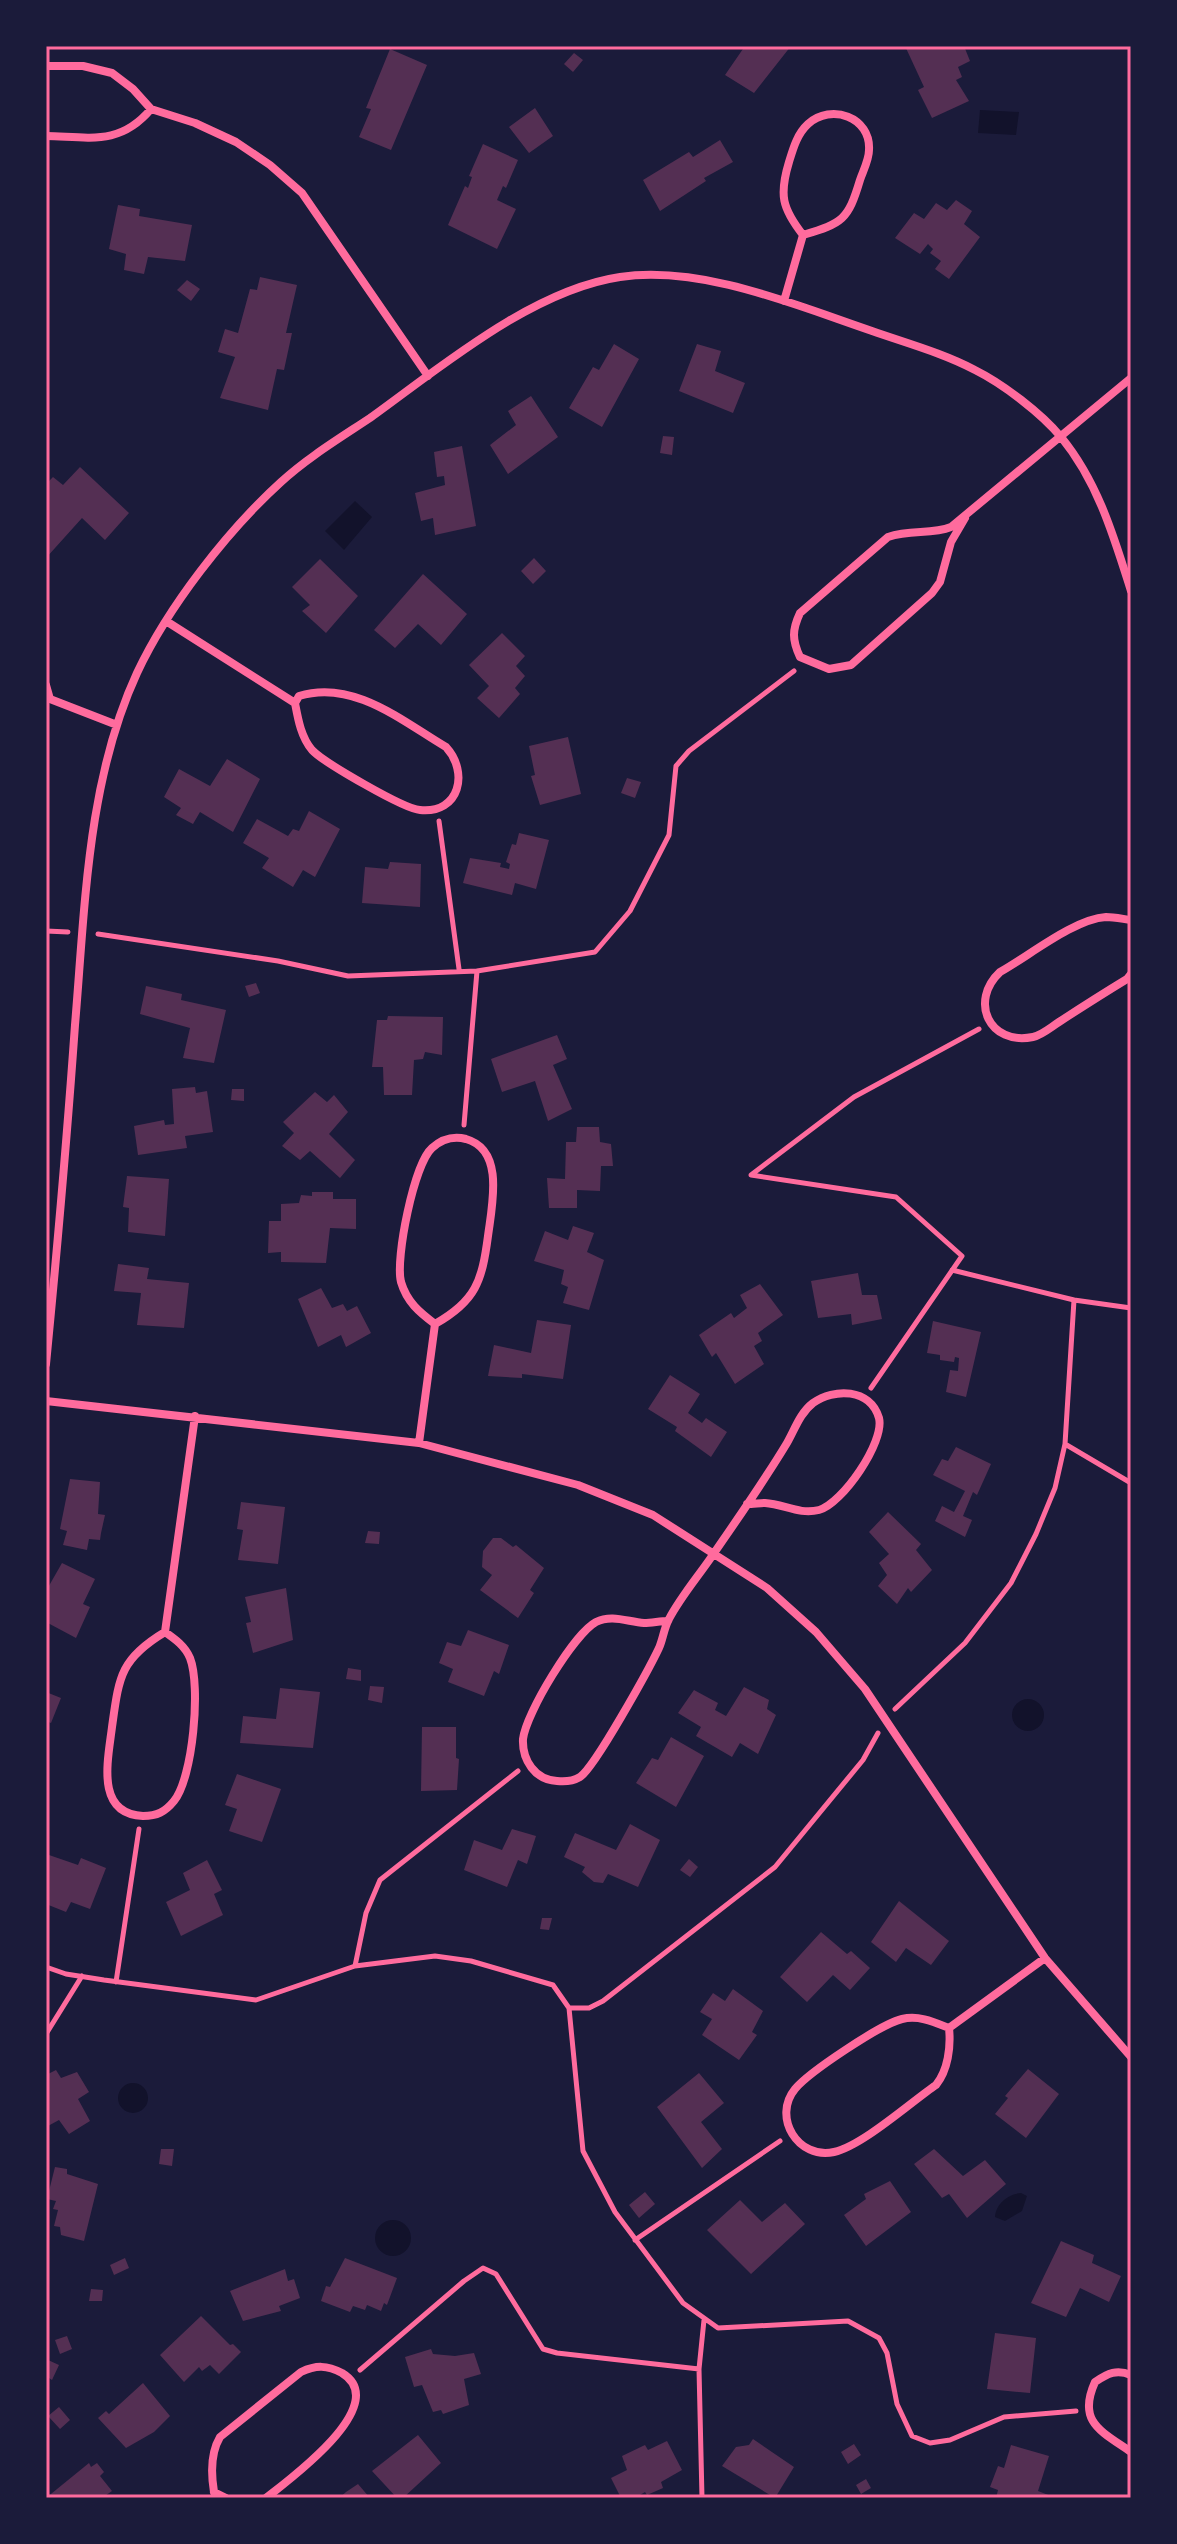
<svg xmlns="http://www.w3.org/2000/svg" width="1177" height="2544" viewBox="0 0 1177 2544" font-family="Figtree,sans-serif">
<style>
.water{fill:#12122b}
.building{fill:#542f53}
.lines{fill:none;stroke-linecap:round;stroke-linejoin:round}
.path{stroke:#ff6b9d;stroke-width:5}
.minor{stroke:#ff6b9d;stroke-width:8}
.neatline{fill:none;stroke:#ff6b9d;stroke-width:3}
</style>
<rect width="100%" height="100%" fill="#1b1b3a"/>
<path class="water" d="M980,110L1019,112L1016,135L978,133Z
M355,501L372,517L344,550L325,531Z
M1012 1715a16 16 0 1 1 32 0a16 16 0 1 1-32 0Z
M118 2098a15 15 0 1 1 30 0a15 15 0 1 1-30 0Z
M1021,2193L1027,2196L1022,2211L1005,2221L995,2217C996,2203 1009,2194 1021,2193Z
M375 2238a18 18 0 1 1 36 0a18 18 0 1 1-36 0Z"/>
<path class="building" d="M745,46H791L754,93L725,75Z
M905,46H964L970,61L958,67L962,77L956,80L969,101L932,118L918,90L924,87Z
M390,49L427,65L391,150L359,137L371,109L366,108Z
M574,53L583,60L573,72L564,64Z
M535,108L553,136L529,153L509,127Z
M720,140L733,162L704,178L706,181L660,211L643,180L689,152L693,157Z
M483,144L518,160L506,188L503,186L497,200L516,209L497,249L448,225L465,186L468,188L472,177L469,176Z
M956,200L972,211L964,224L980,237L949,279L935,269L941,261L930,253L933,249L928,244L920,254L895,238L914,213L924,219L936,203L947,210Z
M118,205L140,209L139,216L192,225L185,261L148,257L144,274L124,270L126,254L109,249Z
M260,277L297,285L286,333H292L284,370L277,369L268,410L220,398L235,357L218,352L225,329L238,333L250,289L257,290Z
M187,280L200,289L191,301L177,290Z
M614,344L639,359L602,427L569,408L593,367L599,370Z
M697,344L721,351L715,371L745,383L733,413L679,391Z
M531,396L558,437L508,474L490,445L516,425L508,411Z
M663,436L674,437L672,455L660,453Z
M462,446L476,526L435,535L433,518L421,521L415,493L445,485L444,476L437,477L434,452Z
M80,467L129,513L105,540L82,518L46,558V484L53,477L63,485Z
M534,558L546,571L533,584L521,571Z
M320,559L358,596L326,633L302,611L310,605L292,587Z
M423,574L467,614L441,645L418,624L395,648L374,630Z
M502,633L525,656L516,666L525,676L515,688L520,694L499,718L477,698L489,686L469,665Z
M568,737L581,794L540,805L531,776L535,775L529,746Z
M227,759L260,779L233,832L200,812L193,824L176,815L181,808L164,797L179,769L210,786Z
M627,778L641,782L635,798L621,793Z
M309,811L340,829L315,877L303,870L293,887L262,868L269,858L243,843L257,819L288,836L293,829L299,831Z
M519,833L549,840L536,889L515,883L512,895L463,883L470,858L501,863L500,867L509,869L510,864L506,862L512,844L516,845Z
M390,862L421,864L420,907L362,903L365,867L388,869Z
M256,983L260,993L249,997L245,986Z
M146,986L182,994L181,1000L226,1010L214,1063L183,1058L190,1028L140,1014Z
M388,1016L443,1017L442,1055L425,1052L423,1059L414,1060L412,1095H384L383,1067H372L377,1020H387Z
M557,1035L567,1059L553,1065L572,1109L548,1121L535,1081L502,1092L491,1059Z
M195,1087L196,1093L207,1091L213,1132L185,1136L187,1148L138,1155L134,1126L164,1120L165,1125L174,1124L172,1089Z
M232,1089H244V1101L231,1100Z
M315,1092L327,1102L334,1095L348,1112L329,1134L355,1160L340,1178L310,1151L300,1160L282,1146L294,1133L283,1122Z
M577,1127H599L600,1142L611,1144L613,1166H601L600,1191L577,1190V1208H549L547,1178L565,1179L566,1142H576Z
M127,1176L169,1179L165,1236L128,1232L129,1208L123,1207Z
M312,1192H333V1199H356V1229L330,1228L326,1263L281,1262V1252L268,1253L269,1221H281V1204L299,1203L301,1195L312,1196Z
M573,1226L594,1233L587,1252L604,1260L589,1310L563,1303L568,1287L561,1284L564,1270L534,1261L545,1231L568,1240Z
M118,1264L149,1268L147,1279L189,1283L184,1328L137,1325L141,1293L114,1291Z
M858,1273L862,1295H877L882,1319L852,1325L851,1314L818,1318L811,1281Z
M760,1284L783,1315L758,1333L762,1341L754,1346L764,1364L735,1384L716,1353L712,1357L699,1335L731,1313L734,1318L747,1308L740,1295Z
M321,1288L332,1308L343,1304L347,1311L357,1306L371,1333L346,1347L341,1335L318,1347L298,1299Z
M537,1320L571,1325L563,1379L522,1374V1378L488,1376L494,1345L531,1353Z
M933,1321L981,1332L966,1397L946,1392L950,1370L958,1371L959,1358L955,1357L954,1362L940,1360V1355L927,1353Z
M670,1375L700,1394L688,1413L702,1423L706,1418L727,1432L711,1457L675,1431L677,1427L648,1409Z
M956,1447L991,1464L977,1495L973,1492L963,1516L972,1520L965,1537L935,1521L942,1506L954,1512L965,1491L933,1475L942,1459L948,1461Z
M70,1479L100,1482L98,1514L105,1515L101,1533L100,1540L89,1539L87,1550L63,1545L67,1531L60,1529Z
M241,1502L285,1507L278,1564L238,1560L243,1530L237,1529Z
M888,1512L921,1544L916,1550L932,1570L911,1592L908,1588L897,1604L878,1586L887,1575L879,1563L889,1554L869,1532Z
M368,1531L380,1532L379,1544L365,1543Z
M493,1538H501L513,1547L516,1545L544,1568L530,1590L534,1593L518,1618L480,1590L492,1575L482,1567L483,1551Z
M62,1563L95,1579L83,1604L90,1607L76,1638L46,1622V1591Z
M286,1588L293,1640L253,1653L246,1623L251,1622L245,1597Z
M468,1630L509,1645L499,1674L494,1671L484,1696L448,1682L453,1669L439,1663L447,1642L461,1646Z
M348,1668L361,1670V1681L346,1679Z
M370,1686L384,1687L382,1703L368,1700Z
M744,1687L769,1700L767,1709L776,1715L758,1754L740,1743L732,1757L696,1736L701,1727L678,1713L694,1690L718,1703L715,1710L726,1716Z
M280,1688L320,1692L313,1748L240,1743L243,1716L276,1719Z
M46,1692L61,1698L51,1723L46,1721Z
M422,1727H456V1758L459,1759L457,1790L421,1791Z
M671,1737L704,1756L676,1807L636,1783L652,1758L658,1760Z
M237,1774L281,1789L262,1842L229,1831L237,1809L225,1805Z
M630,1824L660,1840L638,1887L608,1874L603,1883L594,1882L582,1872L585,1867L564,1857L575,1833L616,1850Z
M512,1829L536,1836L527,1864L518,1860L507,1887L464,1870L474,1840L502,1850Z
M49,1855L78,1865L81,1858L106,1868L90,1909L71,1902L66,1912L46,1904V1862Z
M689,1859L698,1867L690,1877L680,1870Z
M207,1860L222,1890L214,1894L223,1915L181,1936L166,1902L190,1890L183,1873Z
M899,1901L949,1941L931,1965L906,1948L896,1962L871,1942Z
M542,1918H552L549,1930L540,1929Z
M821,1932L847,1954L851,1951L870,1968L850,1990L833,1975L807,2002L780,1977Z
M733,1989L763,2011L752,2032L757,2035L739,2060L702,2035L712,2019L700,2012L713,1993L725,2001Z
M1028,2069L1059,2094L1026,2138L995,2114L1008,2098L1005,2096Z
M56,2070L61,2078L77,2072L89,2092L78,2099L90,2121L69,2134L59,2120L48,2126L46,2123V2075Z
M699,2073L724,2103L701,2122L722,2149L702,2168L657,2107Z
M161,2149H174L172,2166L159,2164Z
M934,2149L963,2176L985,2160L1006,2184L967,2218L949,2194L942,2198L914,2164Z
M55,2167L67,2169V2174L98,2184L84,2241L61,2235L60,2227L54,2226L58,2210L53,2209L56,2201L47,2199Z
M890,2181L911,2212L866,2246L844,2215L866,2199L864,2194Z
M645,2192L655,2204L639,2218L629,2205Z
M740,2200L762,2222L785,2203L805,2224L751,2274L707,2230Z
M1061,2241L1094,2255L1092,2263L1121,2276L1109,2302L1080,2288L1066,2317L1031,2303Z
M125,2258L129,2268L114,2275L110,2265Z
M345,2258L397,2278L387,2305L384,2303L381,2311L367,2305L365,2310L353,2306L350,2312L321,2301L326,2286L330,2287Z
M285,2269L288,2281L294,2279L300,2298L279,2306L281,2311L243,2321L230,2291Z
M91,2289L103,2290L102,2301H89Z
M201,2316L230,2345L233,2344L241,2352L219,2374L210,2365L202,2371L199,2367L184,2382L160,2355Z
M995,2333L1036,2338L1030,2393L987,2389Z
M67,2336L72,2349L60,2354L55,2340Z
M431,2349L433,2354L455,2356L474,2353L481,2374L464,2379L469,2405L443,2414L441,2410L433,2412L422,2385L414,2387L405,2357Z
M48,2360L59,2365L52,2380L46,2376Z
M143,2383L170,2416L154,2432L126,2448L98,2418L106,2411L109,2414Z
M59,2407L70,2420L60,2429L48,2416Z
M418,2435L441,2463L403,2498H397L372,2471Z
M753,2439L794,2467L775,2498L722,2466L736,2447L749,2445Z
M667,2441L682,2470L661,2482L663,2488L647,2495L645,2492L635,2498H621L611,2478L627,2470L622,2456L645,2445L648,2450Z
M854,2444L861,2455L848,2464L841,2452Z
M1011,2445L1049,2456L1038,2491L1056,2498H996L998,2490L990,2487L998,2466L1004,2468Z
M89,2463L91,2467L97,2463L104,2472L100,2476L112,2491L102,2498H46Z
M866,2479L871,2488L861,2494L856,2485Z
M358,2484L370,2498H339L346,2492Z"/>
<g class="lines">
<path class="path" d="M439,821L459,969
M46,931L68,932
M98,934L278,961L348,976L477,971
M464,1125L477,971L595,952L630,911L669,835L676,766L689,751L794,671
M952,1270L1074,1300
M1131,1308L1074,1300L1065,1444L1131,1483
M871,1388L962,1256L896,1197L751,1175L854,1097L979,1029
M895,1709L965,1643L1011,1583L1036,1534L1055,1488L1065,1444
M355,1966L366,1913L380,1880L518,1771
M46,1967L66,1974L104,1980L256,2000L355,1966L435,1956L471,1961L553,1985L569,2008L583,2151L615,2212L683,2303L718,2328L848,2321L879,2338L887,2353L897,2404L912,2436L930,2443L950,2440L1004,2417L1076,2411
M116,1982L139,1829
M569,2008H589L603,2001L775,1867L863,1760L878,1733
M46,2034L82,1976
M635,2240L780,2141
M360,2370L464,2281L483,2268L496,2274L543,2349L557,2353L699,2369
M702,2498L699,2369L704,2320"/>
<path class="minor" d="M46,66H83L112,73L133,89L151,109L195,123L236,142L270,165L302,193L428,376
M46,136C89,137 120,146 151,109
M784,301L803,235C843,223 848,220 860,180C863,171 869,160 869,150C871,117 831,103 808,124C797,134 793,149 789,162C779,195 782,208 803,235
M965,518L951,542L940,582L932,593L851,665L829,669L800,657C792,640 792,630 800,613L888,537C911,529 931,535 951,527L1131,378
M166,621L295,703C298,719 301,737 312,750C323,762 404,809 420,810C460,814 469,772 446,747C402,721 353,679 299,696L295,703
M46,685L50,699
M50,699L117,725
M1131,920C1123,919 1114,917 1106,917C1074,919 1029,956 1000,972C969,1001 989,1046 1033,1037C1042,1035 1051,1027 1059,1022C1082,1007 1104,993 1127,979L1131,974
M46,1364C57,1251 67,1138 75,1025C85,908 87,781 137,673C168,607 227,531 281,482C307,458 340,438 370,418C441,367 532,290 620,277C702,265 795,305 872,331C906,343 943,353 975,370C1003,384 1041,413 1061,437C1098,482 1114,537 1131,591
M46,1401L419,1443L578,1485L653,1515L767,1588L816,1632L865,1689L1045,1958L1131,2057
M419,1443L435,1324C476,1301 482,1281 488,1236C492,1205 505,1150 466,1139C454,1136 442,1139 432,1148C414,1164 395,1259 401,1282C407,1302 419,1312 435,1324
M668,1621C660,1621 652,1623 644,1623C628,1622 612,1614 596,1622C574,1634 526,1713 523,1739C522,1760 535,1780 557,1781C565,1782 573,1781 580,1777C595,1767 649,1669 659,1648C663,1639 664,1628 669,1619C680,1598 696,1579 710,1559C736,1521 763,1483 787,1443C795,1429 800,1413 813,1403C834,1388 870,1388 879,1418C885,1442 842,1504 819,1510C799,1515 784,1504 765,1503C760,1503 753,1504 747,1504
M165,1632C120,1659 119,1677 112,1727C108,1760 95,1814 143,1816C157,1816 165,1812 174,1801C193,1778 201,1686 190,1658C185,1646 175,1639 165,1632L195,1416
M949,2028C951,2047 948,2070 936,2085C911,2102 862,2146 834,2152C798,2160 772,2117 795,2089C809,2072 881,2024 902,2019C919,2015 934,2022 949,2028L1045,1958
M1131,2375C1117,2369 1108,2373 1095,2382C1077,2422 1101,2431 1131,2452
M214,2492C211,2474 210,2454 220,2437L301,2372C316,2365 327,2365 342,2373C393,2404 290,2479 266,2498
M214,2492L226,2498"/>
</g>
<rect width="1177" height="2544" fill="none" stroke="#1b1b3a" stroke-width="96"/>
<rect x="48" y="48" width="1081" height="2448" class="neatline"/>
</svg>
